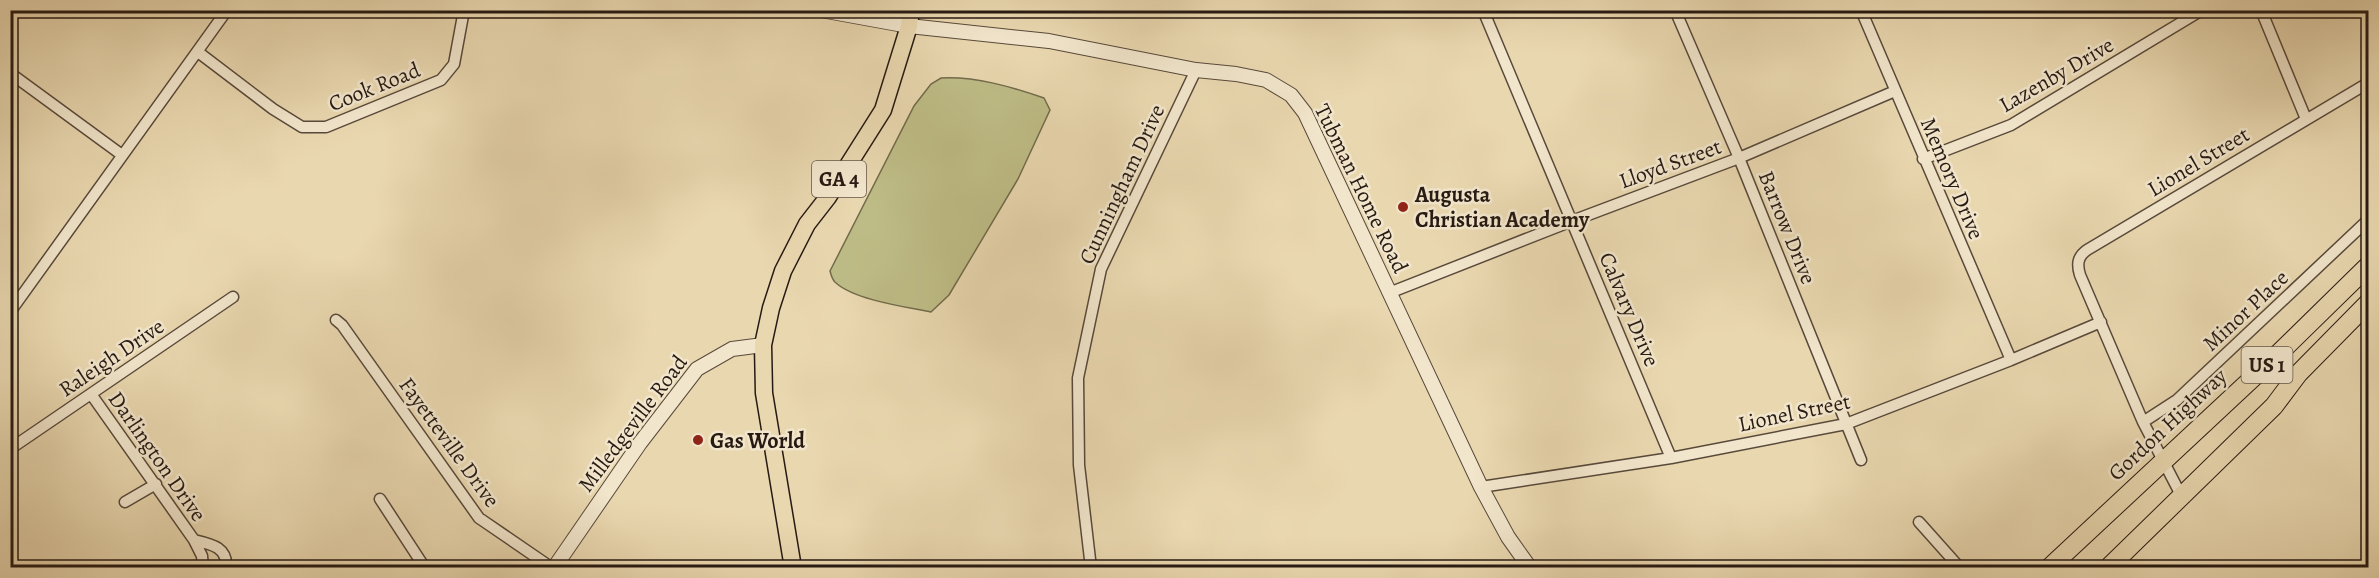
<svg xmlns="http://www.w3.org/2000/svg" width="2379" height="578" viewBox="0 0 2379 578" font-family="Alegreya,serif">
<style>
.green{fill:#bebc86;stroke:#726b4c;stroke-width:1.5}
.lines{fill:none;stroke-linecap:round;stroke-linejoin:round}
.minor-casing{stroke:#58493a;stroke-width:13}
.tertiary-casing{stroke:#58493a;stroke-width:16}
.primary-casing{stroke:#271a13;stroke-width:19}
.trunk-casing{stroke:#271a13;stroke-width:20}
.minor{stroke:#f1e5cb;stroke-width:10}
.tertiary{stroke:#f1e5cb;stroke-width:14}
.primary{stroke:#e9d7af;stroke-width:16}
.trunk{stroke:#e9d7af;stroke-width:18}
.poi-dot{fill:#8f2418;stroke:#f1e5cb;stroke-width:2}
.labels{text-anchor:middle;stroke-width:5;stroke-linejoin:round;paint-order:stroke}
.shield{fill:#f1e5cb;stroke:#64574a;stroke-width:1.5}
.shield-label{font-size:21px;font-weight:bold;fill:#271a13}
.street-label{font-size:22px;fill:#271a13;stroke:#f1e5cb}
.poi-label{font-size:22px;font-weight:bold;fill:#271a13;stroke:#f1e5cb;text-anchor:start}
</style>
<rect width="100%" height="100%" fill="#e9d7af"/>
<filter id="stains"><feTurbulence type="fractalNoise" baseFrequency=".00333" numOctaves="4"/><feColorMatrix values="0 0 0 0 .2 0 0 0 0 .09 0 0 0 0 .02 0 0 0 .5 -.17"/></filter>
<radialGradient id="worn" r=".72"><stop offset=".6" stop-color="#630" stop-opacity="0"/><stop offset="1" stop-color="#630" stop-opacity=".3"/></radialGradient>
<path class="green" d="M941,78C975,76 1012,87 1044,98L1050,110L1018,179L949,295L931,312C906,307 855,300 836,283C833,281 831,275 830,271L914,106L931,84Z"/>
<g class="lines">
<defs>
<path id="minor" d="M1483,10L1671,458
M1675,10L1739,158L1861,460
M1861,10L2011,360
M2261,10L2306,119
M198,52L273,109L302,127H326L441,80L454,64L464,10
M10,73L122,155
M1923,159L2011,125L2202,10
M1389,293L1572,221L1739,158L1895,91
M10,312L227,10
M336,320L342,325L479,518L552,568
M91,394L194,540L202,556L203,568
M2143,422L2177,400L2368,220
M10,449L233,297
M1481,487L1671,458L1846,424L2011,360L2101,322
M2182,497L2143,422L2080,275C2077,265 2077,257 2087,250L2368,83
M380,499L425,568
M125,502L156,484
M1919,522L1960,568
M194,540C211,544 228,547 226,568
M1091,568L1079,465L1078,378L1101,269L1196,70"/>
<path id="tertiary" d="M821,10L909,26L1049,41L1196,70L1236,74L1266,80L1291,95L1305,113L1481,487L1508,537L1530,568
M554,568L640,443L697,369L732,349L763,345"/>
<path id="primary" d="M793,568L764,393L763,345L771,308L783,271L807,224L828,197L883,110L909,26L911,10"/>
<path id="trunk" d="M2049,568L2272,360L2368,266
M2108,568L2274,406L2298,374L2368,303"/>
</defs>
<use href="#minor" class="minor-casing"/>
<use href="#tertiary" class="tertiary-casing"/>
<use href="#primary" class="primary-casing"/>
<use href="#trunk" class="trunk-casing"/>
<use href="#minor" class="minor"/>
<use href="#tertiary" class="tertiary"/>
<use href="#primary" class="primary"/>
<use href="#trunk" class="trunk"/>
</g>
<g class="poi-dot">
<circle cx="1403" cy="207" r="6"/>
<circle cx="698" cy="440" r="6"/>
</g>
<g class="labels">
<g class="shield">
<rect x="812" y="161" width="54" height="36" rx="4.5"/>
<rect x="2241.5" y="347" width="51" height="36" rx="4.5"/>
</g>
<g class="shield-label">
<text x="839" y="186">GA 4</text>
<text x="2267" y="372">US 1</text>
</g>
<g class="street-label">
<text transform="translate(2056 74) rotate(-30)" y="8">Lazenby Drive</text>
<text transform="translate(374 86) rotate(-22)" y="8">Cook Road</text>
<text transform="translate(2198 161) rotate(-31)" y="8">Lionel Street</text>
<text transform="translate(1670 163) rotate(-20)" y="8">Lloyd Street</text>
<text transform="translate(1953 178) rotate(67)" y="8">Memory Drive</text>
<text transform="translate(1121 184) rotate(-65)" y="8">Cunningham Drive</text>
<text transform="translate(1362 188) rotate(64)" y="8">Tubman Home Road</text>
<text transform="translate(1788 227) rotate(68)" y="8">Barrow Drive</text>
<text transform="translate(1630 309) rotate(67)" y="8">Calvary Drive</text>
<text transform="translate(2245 310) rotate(-43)" y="8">Minor Place</text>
<text transform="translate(111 357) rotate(-34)" y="8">Raleigh Drive</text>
<text transform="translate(1794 412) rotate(-12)" y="8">Lionel Street</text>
<text transform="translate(632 423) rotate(-53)" y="8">Milledgeville Road</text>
<text transform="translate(2167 424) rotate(-43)" y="8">Gordon Highway</text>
<text transform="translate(450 442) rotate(54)" y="8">Fayetteville Drive</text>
<text transform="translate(158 456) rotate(55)" y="8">Darlington Drive</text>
</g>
<g class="poi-label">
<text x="1415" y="202">Augusta<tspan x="1415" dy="25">Christian Academy</tspan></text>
<text x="710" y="448">Gas World</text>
</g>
</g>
<rect width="2379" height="578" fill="none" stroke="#e9d7af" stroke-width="36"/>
<rect x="12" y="12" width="2355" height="554" fill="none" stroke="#271a13" stroke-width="3"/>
<rect x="18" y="18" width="2343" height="542" fill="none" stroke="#271a13" stroke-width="1.5"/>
<rect width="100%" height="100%" filter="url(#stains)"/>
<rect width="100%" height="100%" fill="url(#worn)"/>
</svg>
